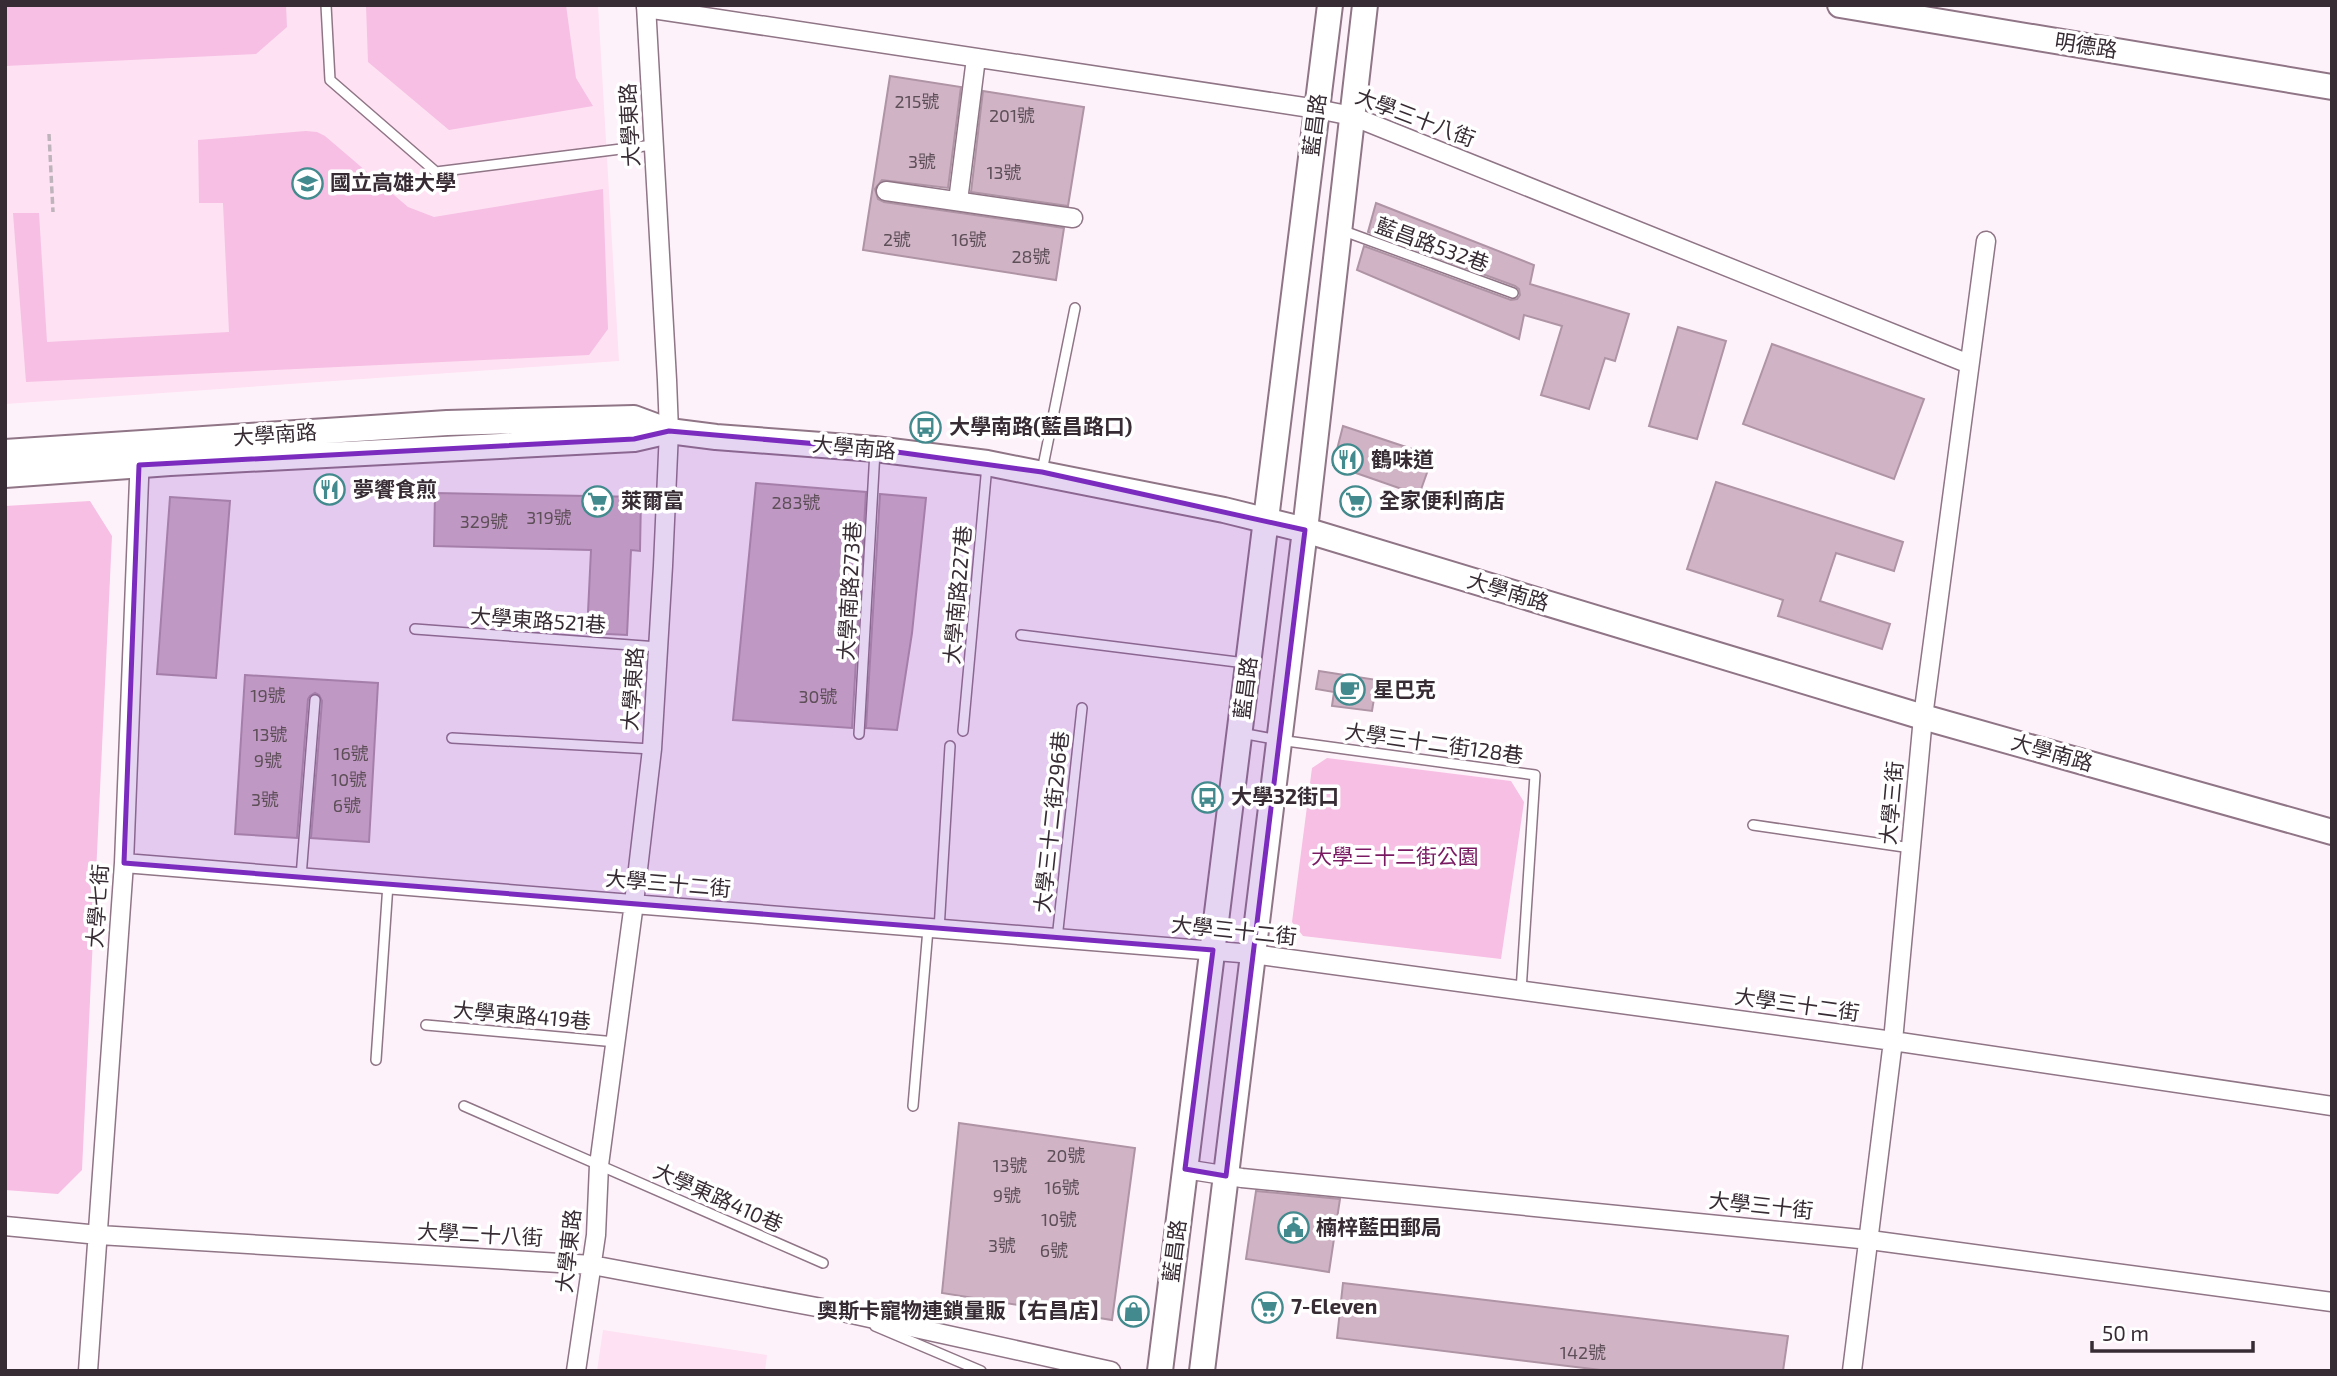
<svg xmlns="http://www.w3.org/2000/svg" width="2337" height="1376" viewBox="0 0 2337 1376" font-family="'Exo 2','Noto Sans TC',sans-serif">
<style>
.built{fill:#fee1f3}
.green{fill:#f6bfe3}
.building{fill:#d0b4c6;stroke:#af94a5;stroke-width:2}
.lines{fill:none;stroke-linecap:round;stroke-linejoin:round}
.lane-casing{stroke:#8f7586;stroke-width:12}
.street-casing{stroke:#8f7586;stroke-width:21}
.secondary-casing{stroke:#8f7586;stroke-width:28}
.path{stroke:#bfb4bb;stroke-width:3.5;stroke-dasharray:7 3.5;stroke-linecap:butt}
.lane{stroke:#fff;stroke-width:9}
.street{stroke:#fff;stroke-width:18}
.secondary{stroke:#fff;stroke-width:24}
.marked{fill:#7b2cbf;fill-opacity:0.2;stroke:#7b2cbf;stroke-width:5;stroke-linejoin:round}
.labels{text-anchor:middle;stroke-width:7;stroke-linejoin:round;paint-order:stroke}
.number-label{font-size:18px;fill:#5d4e58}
.street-label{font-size:21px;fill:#372c33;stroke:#fff}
.poi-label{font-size:21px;font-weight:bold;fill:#372c33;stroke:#fff;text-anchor:start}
.park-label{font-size:21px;fill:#791962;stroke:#fff}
</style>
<rect width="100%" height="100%" fill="#fef2fa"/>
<path class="built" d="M5,5H598L619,361L5,404Z
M603,1330L767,1355L765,1371H597Z"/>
<path class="green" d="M5,5H286L287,27L256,54L5,66Z
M366,5H566L576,78L593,106L449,130L368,62Z
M306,131L317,132L325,136L408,207L434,217L603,189L608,329L589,355L26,382L13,213H39L47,342L229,332L223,203H199L198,140Z
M90,501L112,536L82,1170L58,1194L5,1190V506Z
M1327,758L1511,781L1524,802L1501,959L1303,936L1292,922L1312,768Z"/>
<path class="building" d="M890,76L961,87L948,188L882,180L875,189L878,199L884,202L1064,228L1056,280L863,250Z
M983,91L1084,107L1068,206L971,192Z
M1376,203L1534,265L1530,284L1629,314L1615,361L1605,358L1589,409L1541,395L1562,326L1524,315L1519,339L1357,270L1364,246L1511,300L1517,299L1520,295L1519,289L1515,286L1368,232Z
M1678,327L1726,341L1697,439L1649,426Z
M1772,344L1924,399L1894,479L1743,424Z
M1343,426L1433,456L1419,495L1333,465Z
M1716,482L1903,542L1894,571L1836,553L1820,601L1890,624L1882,649L1778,616L1783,600L1687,569Z
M756,483L866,492L852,728L733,720Z
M435,493L641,497L640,551L631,550L627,635L587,633L591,550L434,546Z
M880,494L926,498L912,633L897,730L866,728Z
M170,497L230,501L216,678L157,674Z
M1319,671L1377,680L1372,711L1332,706L1334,692L1316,689Z
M245,675L378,683L369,842L311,838L322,701L319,695L315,693L310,696L308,699L297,838L235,834Z
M959,1123L1135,1148L1112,1320L942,1293Z
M1256,1191L1340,1199L1329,1272L1246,1259Z
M1343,1283L1788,1336L1783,1371H1609L1337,1338Z"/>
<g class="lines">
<defs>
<path id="lane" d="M326,5L330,80L436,172L653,145
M1341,230L1513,293
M1042,471L1075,308
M415,629L658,647
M1021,635L1245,663
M963,731L987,465
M1241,733L1279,740L1535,775L1521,991
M859,734L875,451
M452,738L652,749
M1753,825L1911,848
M301,877L315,700
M939,930L950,746
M1057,939L1082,708
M426,1025L616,1042
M376,1060L388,884
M464,1106L823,1263
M913,1106L928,929
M875,1326L981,1371"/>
<path id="street" d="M646,8L1317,109L1352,116L1969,364
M886,191L1073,218
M958,201L976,58
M124,863L1253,954L1893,1041L2332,1106
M1185,1169L1242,1178L1870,1240L2332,1302
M5,1226L99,1235L592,1265L838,1311L1111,1371
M88,1371L124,863L140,454
M576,1371L596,1235L599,1165L634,903L652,749L663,566L669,431L667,380L646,5
M1852,1371L1893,1041L1923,717L1986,241"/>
<path id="secondary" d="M1840,5L2332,87
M5,452L447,423L634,418L669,431L716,437L875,449L987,463L1224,510L1305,530L1923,717L2332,832
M5,475L170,463L634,439L669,431
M1160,1371L1330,5
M1202,1371L1305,530L1365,5"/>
</defs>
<use href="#lane" class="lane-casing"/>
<use href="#street" class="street-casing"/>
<use href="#secondary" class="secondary-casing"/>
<path class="path" d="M49,134L53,212"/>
<use href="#lane" class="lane"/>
<use href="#street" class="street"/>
<use href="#secondary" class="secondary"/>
</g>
<path class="marked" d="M669,431L875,449L1042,472L1305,530L1226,1176L1185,1169L1213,950L124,863L139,465L634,439Z"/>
<defs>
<symbol id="university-ring" viewBox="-11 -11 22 22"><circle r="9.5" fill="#fff" stroke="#428a8d" stroke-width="1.5"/><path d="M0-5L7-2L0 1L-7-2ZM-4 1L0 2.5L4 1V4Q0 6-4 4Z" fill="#428a8d"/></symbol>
<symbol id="bus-ring" viewBox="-11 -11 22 22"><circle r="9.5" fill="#fff" stroke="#428a8d" stroke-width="1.5"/><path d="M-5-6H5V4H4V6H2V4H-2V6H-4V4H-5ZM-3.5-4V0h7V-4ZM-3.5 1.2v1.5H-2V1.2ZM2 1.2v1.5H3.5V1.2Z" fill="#428a8d"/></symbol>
<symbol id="restaurant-ring" viewBox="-11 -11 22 22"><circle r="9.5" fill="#fff" stroke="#428a8d" stroke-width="1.5"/><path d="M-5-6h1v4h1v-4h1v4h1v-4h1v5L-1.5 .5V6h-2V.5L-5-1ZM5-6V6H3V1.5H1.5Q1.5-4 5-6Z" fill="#428a8d"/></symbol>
<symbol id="supermarket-ring" viewBox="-11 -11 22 22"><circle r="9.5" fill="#fff" stroke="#428a8d" stroke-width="1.5"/><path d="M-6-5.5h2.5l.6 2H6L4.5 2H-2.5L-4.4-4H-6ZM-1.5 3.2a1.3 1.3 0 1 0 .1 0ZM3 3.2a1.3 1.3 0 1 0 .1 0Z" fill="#428a8d"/></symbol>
<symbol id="cafe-ring" viewBox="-11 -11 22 22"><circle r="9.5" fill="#fff" stroke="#428a8d" stroke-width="1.5"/><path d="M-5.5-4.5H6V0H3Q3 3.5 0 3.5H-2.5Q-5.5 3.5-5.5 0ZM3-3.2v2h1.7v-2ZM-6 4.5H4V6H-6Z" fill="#428a8d"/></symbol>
<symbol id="civic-ring" viewBox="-11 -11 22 22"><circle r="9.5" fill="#fff" stroke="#428a8d" stroke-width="1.5"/><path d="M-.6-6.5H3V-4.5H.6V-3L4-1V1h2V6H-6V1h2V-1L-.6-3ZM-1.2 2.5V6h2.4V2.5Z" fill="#428a8d"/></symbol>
<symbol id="shop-ring" viewBox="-11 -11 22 22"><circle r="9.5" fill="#fff" stroke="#428a8d" stroke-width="1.5"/><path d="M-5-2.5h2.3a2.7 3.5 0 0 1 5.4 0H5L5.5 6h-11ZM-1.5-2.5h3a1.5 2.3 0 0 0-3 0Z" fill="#428a8d"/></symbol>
</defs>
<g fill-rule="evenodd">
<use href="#university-ring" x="290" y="166" width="35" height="35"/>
<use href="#bus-ring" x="908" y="410" width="35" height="35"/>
<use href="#restaurant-ring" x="1330" y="442" width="35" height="35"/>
<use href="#restaurant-ring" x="312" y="472" width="35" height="35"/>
<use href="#supermarket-ring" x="580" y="484" width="35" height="35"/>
<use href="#supermarket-ring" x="1338" y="484" width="35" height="35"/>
<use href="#cafe-ring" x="1332" y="672" width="35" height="35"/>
<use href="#bus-ring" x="1190" y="780" width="35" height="35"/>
<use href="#civic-ring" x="1276" y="1210" width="35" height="35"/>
<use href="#supermarket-ring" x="1250" y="1290" width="35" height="35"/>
<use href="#shop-ring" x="1116" y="1294" width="35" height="35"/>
</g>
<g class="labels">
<g class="number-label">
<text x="917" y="108">215號</text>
<text x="1012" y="122">201號</text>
<text x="922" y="168">3號</text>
<text x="1004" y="179">13號</text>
<text x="897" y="246">2號</text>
<text x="969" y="246">16號</text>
<text x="1031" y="263">28號</text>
<text x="796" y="509">283號</text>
<text x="549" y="524">319號</text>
<text x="484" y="528">329號</text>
<text x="268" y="702">19號</text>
<text x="818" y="703">30號</text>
<text x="270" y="741">13號</text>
<text x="351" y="760">16號</text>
<text x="268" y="767">9號</text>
<text x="349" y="786">10號</text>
<text x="265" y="806">3號</text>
<text x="347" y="812">6號</text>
<text x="1066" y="1162">20號</text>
<text x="1010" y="1172">13號</text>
<text x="1062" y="1194">16號</text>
<text x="1007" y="1202">9號</text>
<text x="1059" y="1226">10號</text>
<text x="1002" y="1252">3號</text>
<text x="1054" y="1257">6號</text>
<text x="1583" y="1359">142號</text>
</g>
<g class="street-label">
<text transform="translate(2086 46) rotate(9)" y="7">明德路</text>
<text transform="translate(1415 118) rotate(21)" y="7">大學三十八街</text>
<text transform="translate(630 125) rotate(-93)" y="7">大學東路</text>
<text transform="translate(1315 125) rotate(-83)" y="7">藍昌路</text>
<text transform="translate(1432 245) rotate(20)" y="7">藍昌路532巷</text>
<text transform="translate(275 435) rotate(-4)" y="7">大學南路</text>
<text transform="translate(854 448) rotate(5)" y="7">大學南路</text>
<text transform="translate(850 591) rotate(-87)" y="7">大學南路273巷</text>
<text transform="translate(1508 592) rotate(17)" y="7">大學南路</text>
<text transform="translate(958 595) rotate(-85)" y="7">大學南路227巷</text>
<text transform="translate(538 621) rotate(4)" y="7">大學東路521巷</text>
<text transform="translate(1246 688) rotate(-83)" y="7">藍昌路</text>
<text transform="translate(633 689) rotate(-86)" y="7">大學東路</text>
<text transform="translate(1434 744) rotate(8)" y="7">大學三十二街128巷</text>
<text transform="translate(2052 753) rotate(16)" y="7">大學南路</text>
<text transform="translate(1892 803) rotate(-85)" y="7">大學三街</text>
<text transform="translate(1052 822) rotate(-84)" y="7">大學三十二街296巷</text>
<text transform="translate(668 884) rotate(5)" y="7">大學三十二街</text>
<text transform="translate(98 906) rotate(-86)" y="7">大學七街</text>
<text transform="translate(1234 931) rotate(6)" y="7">大學三十二街</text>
<text transform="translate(1797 1005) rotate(8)" y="7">大學三十二街</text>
<text transform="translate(522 1016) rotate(5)" y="7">大學東路419巷</text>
<text transform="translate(718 1198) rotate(24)" y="7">大學東路410巷</text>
<text transform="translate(1761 1206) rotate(6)" y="7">大學三十街</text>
<text transform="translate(480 1235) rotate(3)" y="7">大學二十八街</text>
<text transform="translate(569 1251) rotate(-84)" y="7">大學東路</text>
<text transform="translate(1175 1251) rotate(-83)" y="7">藍昌路</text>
</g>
<g class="poi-label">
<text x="330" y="190">國立高雄大學</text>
<text x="949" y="434">大學南路(藍昌路口)</text>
<text x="1371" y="467">鶴味道</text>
<text x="353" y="497">夢饗食煎</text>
<text x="621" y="508">萊爾富</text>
<text x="1379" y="508">全家便利商店</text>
<text x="1373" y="697">星巴克</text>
<text x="1231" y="804">大學32街口</text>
<text x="1316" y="1235">楠梓藍田郵局</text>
<text x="1291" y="1314">7-Eleven</text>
<text x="1111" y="1318" text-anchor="end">奧斯卡寵物連鎖量販【右昌店】</text>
</g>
<g class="park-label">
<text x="1395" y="864">大學三十二街公園</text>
</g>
</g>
<rect width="2337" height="1376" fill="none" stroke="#372c33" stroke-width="14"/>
<path d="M2092 1341v10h161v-10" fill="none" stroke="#372c33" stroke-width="3.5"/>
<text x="2102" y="1341" font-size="21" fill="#372c33" stroke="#ffffff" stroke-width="5" paint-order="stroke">50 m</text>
</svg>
